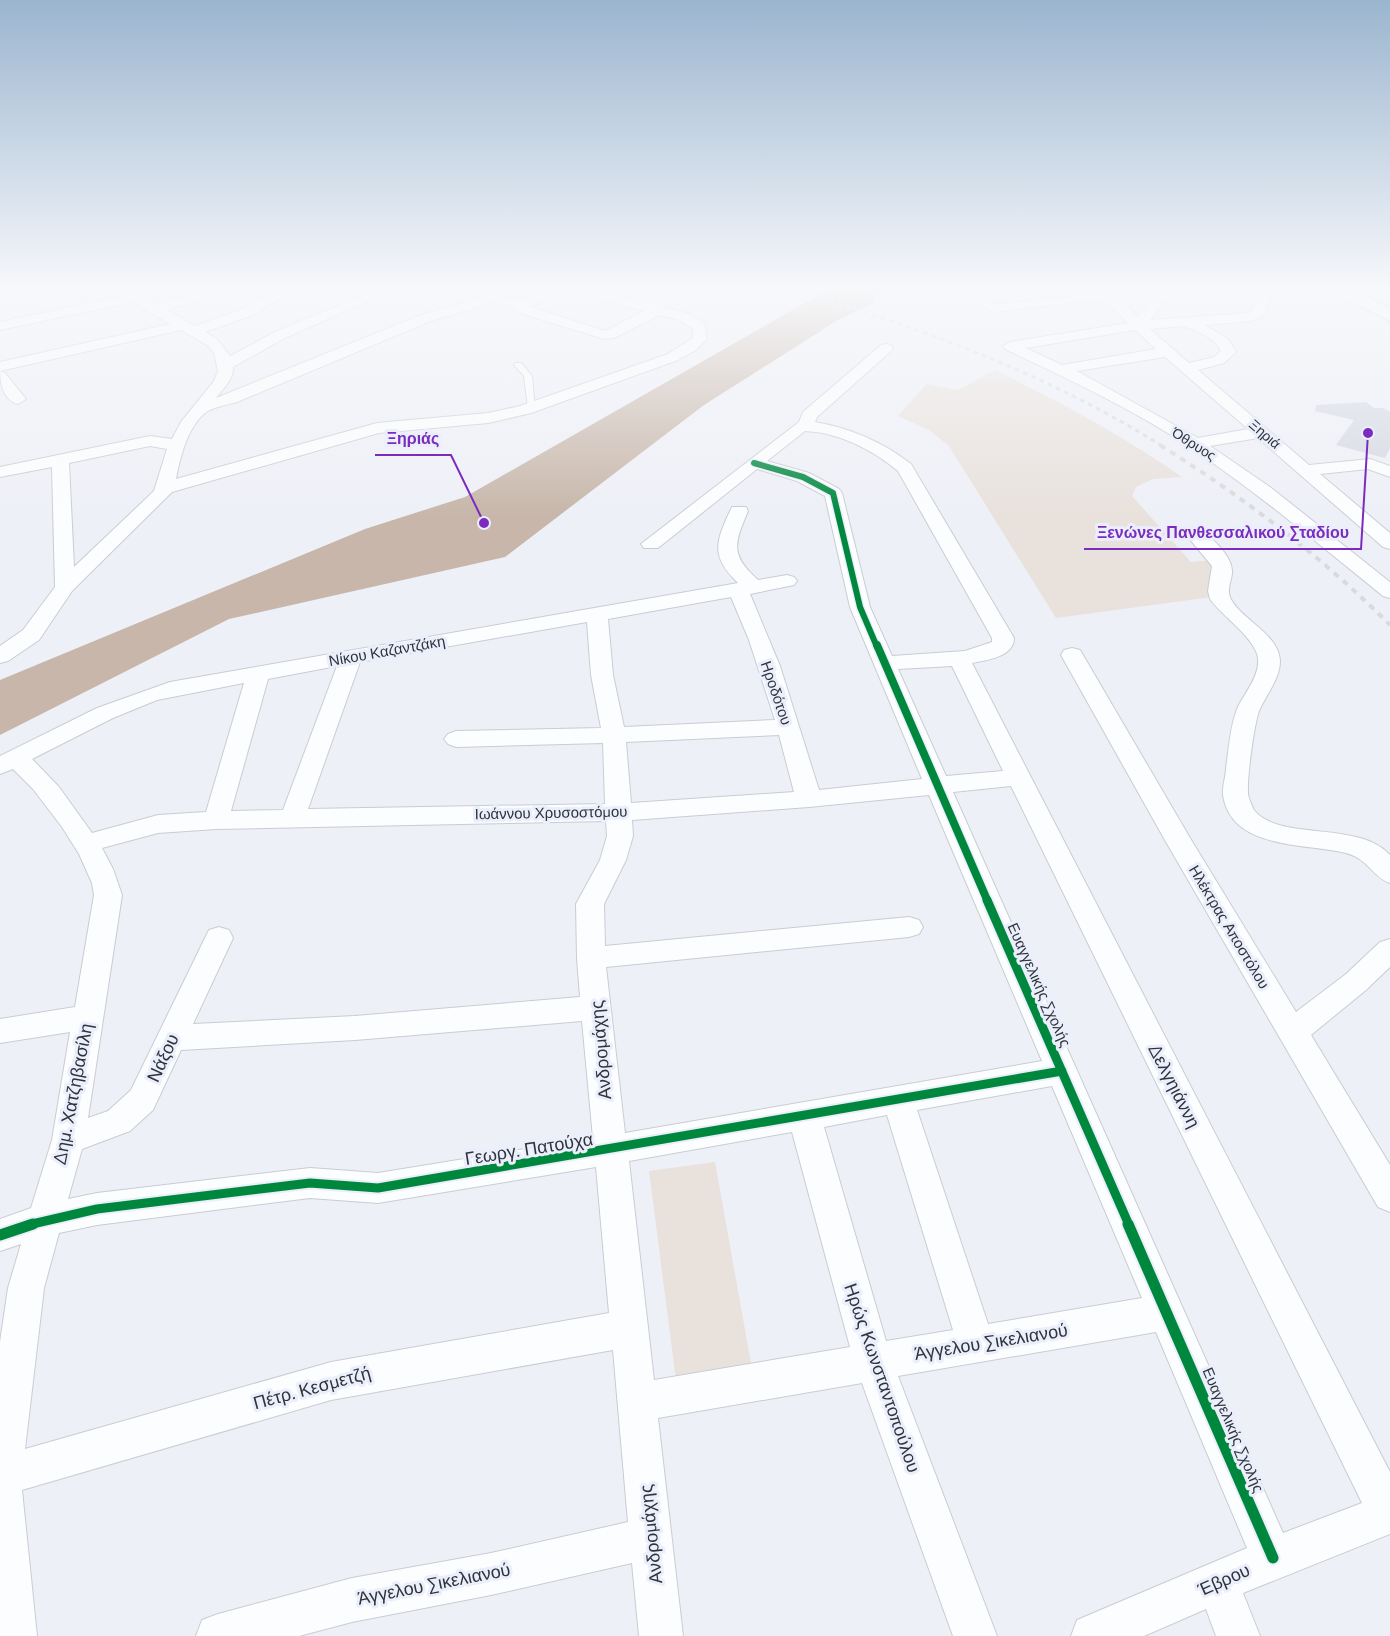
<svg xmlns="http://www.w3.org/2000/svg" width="1390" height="1636" viewBox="0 0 1390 1636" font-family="'Nunito Sans',sans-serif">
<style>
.green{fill:#e8e1dc}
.water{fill:#c7b6a9}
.building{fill:#d4d8e1}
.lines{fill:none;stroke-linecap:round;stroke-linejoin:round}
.service-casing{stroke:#caccd3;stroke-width:2}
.minor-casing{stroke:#caccd3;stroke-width:2}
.secondary-casing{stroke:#caccd3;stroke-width:3}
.service{fill:#fcfdfe;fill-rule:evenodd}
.minor{fill:#fcfdfe;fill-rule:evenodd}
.secondary{fill:#fcfdfe;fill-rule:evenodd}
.rail-far1{stroke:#dadadc;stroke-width:3;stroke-dasharray:4.5 4.5;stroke-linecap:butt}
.rail{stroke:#dadadc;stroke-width:4;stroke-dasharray:6 6;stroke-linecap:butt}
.cycleway-far3-casing{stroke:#eaeffb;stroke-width:9}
.cycleway-far2-casing{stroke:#eaeffb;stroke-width:11}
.cycleway-far1-casing{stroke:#eaeffb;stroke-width:13}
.cycleway-casing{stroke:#eaeffb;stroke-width:15}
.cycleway-far3{stroke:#00873e;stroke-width:6}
.cycleway-far2{stroke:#00873e;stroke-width:8}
.cycleway-far1{stroke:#00873e;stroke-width:9}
.cycleway{stroke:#00873e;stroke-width:11}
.labels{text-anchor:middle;stroke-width:6;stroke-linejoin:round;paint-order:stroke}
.far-street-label{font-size:14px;fill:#30333b;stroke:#eaeffb}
.street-label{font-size:15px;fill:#30333b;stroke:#eaeffb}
.near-street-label{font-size:18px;fill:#30333b;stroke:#eaeffb}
.leader{fill:none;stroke:#7b2cbf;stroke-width:2}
.callout-dot{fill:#7b2cbf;stroke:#eaeffb;stroke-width:2}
.callout-label{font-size:16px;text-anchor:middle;font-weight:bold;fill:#7b2cbf;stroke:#eaeffb;stroke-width:6;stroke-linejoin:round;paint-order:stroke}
</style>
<rect width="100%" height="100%" fill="#eef0f7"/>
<path class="green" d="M995,370C1060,402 1122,435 1182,477L1153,479L1136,487L1132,496L1191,562L1212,560V597L1056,618L949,446L929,430L898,416L926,384L958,390Z
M715,1162L752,1369L676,1380L649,1171Z"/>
<path class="water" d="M831,288H881L872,304L838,320L704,405L505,557L229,619L0,735V680L365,529L465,497Z"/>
<path class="building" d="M1366,402L1374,408H1383L1390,412V448L1385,458L1336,445L1354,420L1315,411L1316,405Z"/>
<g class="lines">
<defs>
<path id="service" d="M515,363H521L532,376L535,410L528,408L524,376L514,365Z"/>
<path id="minor" d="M111,288H128L157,305L210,288H231L229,291L167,310L195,326L243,309L278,288H296L253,315L205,332L217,339L230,356L275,332L380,288H398L285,338L233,367C234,379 223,389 216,398L421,315L480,298L455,291L453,288H474L521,301L551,288H586L647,303L678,288H695L662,307L690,314L705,324L707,339L696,350L678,360L531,413L488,423L379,433L172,492L72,591L39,640L8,661L0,663V646L23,630L55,587L52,467L0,477V467L150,436L172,439L181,422L214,381L218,371L214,353L207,345L181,330L0,371L5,373L26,399L18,404C0,399 0,378 0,362L170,324L133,302L0,330V322L123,296ZM566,291L644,311L605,331L531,307ZM495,302L515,308L517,312L604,339L614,338L659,315L680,320L693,329V338L668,354L520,406L488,413L377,423L176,479C180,458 187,428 205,413C212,407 227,405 237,402L431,321ZM150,446L167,449L154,491L74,567L69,463Z
M981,288H995L989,299L996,304H1003L1098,293L1094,288H1109L1138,317C1154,291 1164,288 1194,288L1163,303L1150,320L1248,313L1251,312L1261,288H1275L1262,317L1251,321L1205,325L1228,339L1236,352L1224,363L1198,370L1309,465L1370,459L1390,466V477L1368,469L1320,474L1390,533V549L1383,547L1258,438L1210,446L1270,487L1390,582V598L1383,596C1320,545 1258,493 1191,448C1133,409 1068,379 1005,349L1003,346L1010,342L1128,323L1106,301H1087L993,312L975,300ZM1183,326C1197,331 1214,337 1221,351L1214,357L1189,363L1150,329ZM1135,330L1156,349L1062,365L1026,348ZM1165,357L1248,429L1198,438L1077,371Z
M886,344L891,345L893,348L891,351L817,417L815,422C850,428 883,442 911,464L1014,638C1014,657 987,660 972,663L1390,1472V1534L1243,1593L1260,1636H1216L1206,1609L1144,1636H1071L1077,1620L1247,1548L1156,1332L898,1376L997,1636H953L862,1383L658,1418L683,1636H639L632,1563L491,1595L352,1622L299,1636H196L202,1620L218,1614L352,1578L491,1553L628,1522L613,1350L331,1400L22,1490L37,1636H0V1342L8,1288L21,1244L0,1251V1219L31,1208L52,1140L70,1032L0,1043V1019L75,1007L94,895L92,883L79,854L62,827L33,789L13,769L0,774V756L97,708L170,682L738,583C711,557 715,543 730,511L732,507H746L748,511C734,544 730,555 758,580L787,575L794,577L797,581L794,585L750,594L780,666L819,790L922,779L850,607L825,496L797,481L757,469L658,548H644L641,544L799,422L803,412L881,345ZM805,431C838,432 873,450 898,471L992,638V642L965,651L892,656L870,607L842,493L839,489L809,473L767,461ZM731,597L749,640L775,720L624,727L613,675L608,619ZM587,622L591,675L601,728L456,731L448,734L444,739L448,744L456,747L603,743L605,804L308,809L360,662ZM337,666L283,810L231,811L268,679ZM952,666L1003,771L946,776L898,669ZM244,683L206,812L158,815L92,833L59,787L32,759L113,718L157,700ZM779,735L794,792L631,803L626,742ZM1011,786L1362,1503L1283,1533L953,792ZM929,795L1042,1061L625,1133L606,967L909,937L919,934L923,927L919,920L909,917L605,946L604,904L626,860L633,836L632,820L809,807ZM606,821L607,836L600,860L576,904L577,958L580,997L355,1016L193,1024L233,938L229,930L219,927L209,930L205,938L131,1090L108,1111L88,1118L122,895L113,869L102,848L158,833L216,829ZM582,1021L593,1138L378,1173L310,1168L97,1193L68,1199L82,1149L130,1131L153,1110L181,1050L355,1040ZM1052,1086L1142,1298L988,1324L917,1110ZM887,1115L953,1330L886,1341L824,1127ZM792,1132L850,1347L654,1380L629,1161ZM596,1167L609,1313L331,1362L25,1449L44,1288L59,1233L97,1225L310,1198L378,1203Z
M1197,530C1210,534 1231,555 1232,570C1233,579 1226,588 1230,597C1239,619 1279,633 1280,661C1280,679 1266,695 1259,711C1254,726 1247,776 1248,793C1248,797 1252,806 1254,810C1279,842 1359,820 1390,855V883C1372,877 1369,859 1346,853C1306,843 1231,850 1223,795C1222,787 1226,776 1226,768C1229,748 1230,727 1237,709C1244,693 1263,673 1257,654C1251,635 1222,616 1210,599L1208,591L1212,566L1187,536L1190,532Z
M1072,648L1080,650L1083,655L1190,838L1296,1012L1346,974L1380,942L1390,939V967L1366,990L1311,1035L1390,1165V1212L1378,1207L1166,842L1061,655L1064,650Z"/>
<path id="secondary" d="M1330,288H1352L1390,309V321L1333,292Z"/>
</defs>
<use href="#service" class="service-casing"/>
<use href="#minor" class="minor-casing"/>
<use href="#secondary" class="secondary-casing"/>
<use href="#service" class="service"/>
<use href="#minor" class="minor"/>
<use href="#secondary" class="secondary"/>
<path class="rail-far1" d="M786,288C917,326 1046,373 1162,446"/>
<path class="rail" d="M1160,445C1243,497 1320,555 1390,625"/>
<defs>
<path id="cycleway-far3" d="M754,463L803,477L833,493L860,607L877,647"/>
<path id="cycleway-far2" d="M877,645L988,902"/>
<path id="cycleway-far1" d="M987,900L1129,1225
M28,1225L97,1209L310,1183L378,1188L1062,1071"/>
<path id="cycleway" d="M1128,1224L1273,1558
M0,1235L33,1224"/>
</defs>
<use href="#cycleway-far3" class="cycleway-far3-casing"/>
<use href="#cycleway-far2" class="cycleway-far2-casing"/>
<use href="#cycleway-far1" class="cycleway-far1-casing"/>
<use href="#cycleway" class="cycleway-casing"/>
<use href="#cycleway-far3" class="cycleway-far3"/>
<use href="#cycleway-far2" class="cycleway-far2"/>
<use href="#cycleway-far1" class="cycleway-far1"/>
<use href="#cycleway" class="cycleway"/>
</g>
<linearGradient id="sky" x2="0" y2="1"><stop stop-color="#9bb5cf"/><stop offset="0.56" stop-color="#f7f8fb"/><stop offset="1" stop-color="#f7f8fb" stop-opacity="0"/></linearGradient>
<rect width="1390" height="517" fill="url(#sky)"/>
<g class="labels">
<g class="far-street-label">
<text transform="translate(1265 434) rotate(41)" y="5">Ξηριά</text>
<text transform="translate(1194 444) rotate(32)" y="5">Όθρυος</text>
</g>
<g class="street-label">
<text transform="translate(387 651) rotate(-10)" y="5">Νίκου Καζαντζάκη</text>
<text transform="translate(776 693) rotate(71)" y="5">Ηροδότου</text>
<text transform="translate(551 813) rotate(-1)" y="5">Ιωάννου Χρυσοστόμου</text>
<text transform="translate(1229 927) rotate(59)" y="5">Ηλέκτρας Αποστόλου</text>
<text transform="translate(1039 985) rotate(66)" y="5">Ευαγγελικής Σχολής</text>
<text transform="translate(1233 1430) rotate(67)" y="5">Ευαγγελικής Σχολής</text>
</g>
<g class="near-street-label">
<text transform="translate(601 1050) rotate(-95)" y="6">Ανδρομάχης</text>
<text transform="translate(163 1058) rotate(-65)" y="6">Νάξου</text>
<text transform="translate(1174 1086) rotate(63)" y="6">Δελγηιάννη</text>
<text transform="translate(73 1094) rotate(-79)" y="6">Δημ. Χατζηβασίλη</text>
<text transform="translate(529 1149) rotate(-9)" y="6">Γεωργ. Πατούχα</text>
<text transform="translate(991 1342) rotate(-9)" y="6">Άγγελου Σικελιανού</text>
<text transform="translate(882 1378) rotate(71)" y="6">Ηρώς Κωνσταντοπούλου</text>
<text transform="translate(312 1388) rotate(-15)" y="6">Πέτρ. Κεσμετζή</text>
<text transform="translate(651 1534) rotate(-96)" y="6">Ανδρομάχης</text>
<text transform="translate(1224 1580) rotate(-24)" y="6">Έβρου</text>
<text transform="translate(434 1584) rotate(-11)" y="6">Άγγελου Σικελιανού</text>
</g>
</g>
<path class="leader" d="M484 523L451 455H375M1368 433L1361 549H1084"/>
<g class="callout-dot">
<circle cx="484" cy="523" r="6"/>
<circle cx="1368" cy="433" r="6"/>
</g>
<g class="callout-label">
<text x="413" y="444">Ξηριάς</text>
<text x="1223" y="538">Ξενώνες Πανθεσσαλικού Σταδίου</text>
</g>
</svg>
